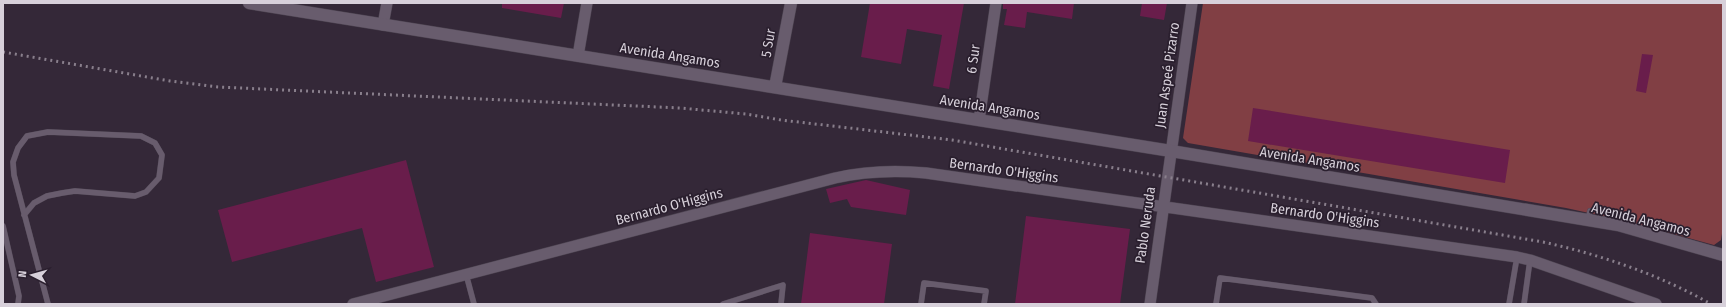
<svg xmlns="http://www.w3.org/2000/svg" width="1726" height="307" viewBox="0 0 1726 307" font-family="'Fira Sans Condensed',sans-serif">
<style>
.green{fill:#813f44}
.building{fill:#691d4b}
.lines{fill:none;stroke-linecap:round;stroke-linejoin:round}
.service-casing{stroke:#4c4350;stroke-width:6}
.minor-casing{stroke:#4c4350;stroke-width:12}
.tertiary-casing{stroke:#4c4350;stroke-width:13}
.service{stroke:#685c6d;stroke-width:5.5}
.minor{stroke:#685c6d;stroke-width:11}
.tertiary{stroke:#685c6d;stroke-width:12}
.rail{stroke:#897f8c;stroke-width:3;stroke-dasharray:2 4;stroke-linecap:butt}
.labels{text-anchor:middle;stroke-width:3.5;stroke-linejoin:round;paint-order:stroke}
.street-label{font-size:14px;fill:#d7d0da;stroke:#2a1f2e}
</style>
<rect width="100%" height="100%" fill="#342838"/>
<path class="green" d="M1203,3H1715L1723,4V227L1721,240L1714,245L1626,221L1566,208L1188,143L1183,138Z"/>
<path class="building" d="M502,3H564L561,18L502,8Z
M870,3H964L949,89L933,86L942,35L907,29L901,64L861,57Z
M1003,3H1074L1072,19L1027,12L1025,28L1004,25L1007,9H1003Z
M1142,3H1167L1164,20L1140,16Z
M1642,54L1653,55L1646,93L1636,91Z
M1253,108L1510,150L1505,183L1248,141Z
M406,160L434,267L376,282L362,228L232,262L218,210Z
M866,180L910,190L906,215L851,207L847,199L830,203L826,189Z
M1026,216L1130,229L1120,304H1015Z
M810,233L892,244L884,304H801Z"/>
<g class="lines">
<defs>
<path id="service" d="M24,215L34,203L47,196L62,193L75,191L135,196L146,192L159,178L162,155L155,143L141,136L48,132L27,136L18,148L13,162L14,175L48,304
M1588,220L1590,211
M3,226L19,296L18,304
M466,274L474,304
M723,304L783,285L781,304
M921,304L924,283L986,291L984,304
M1216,304L1220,278L1372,298L1376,304
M1509,304L1517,257
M1524,304L1530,260"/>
<path id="minor" d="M383,25L387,3
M578,56L587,3
M979,120L996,3
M353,304L835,178C866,171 895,170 926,173L1517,257L1530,260L1656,304
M1150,304L1192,3"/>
<path id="tertiary" d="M249,3L1171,151L1618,225L1723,255
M775,87L791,3"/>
</defs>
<use href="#service" class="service-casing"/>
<use href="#minor" class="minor-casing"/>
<use href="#tertiary" class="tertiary-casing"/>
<use href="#service" class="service"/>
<use href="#minor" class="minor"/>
<use href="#tertiary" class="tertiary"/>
<path class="rail" d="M3,52L170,81L218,87L680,108L746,114L781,120L952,140L1543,242C1601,255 1658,274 1711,304"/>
</g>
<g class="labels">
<g class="street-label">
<text transform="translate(768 43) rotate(-80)" y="5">5 Sur</text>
<text transform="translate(670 55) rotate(9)" y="5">Avenida Angamos</text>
<text transform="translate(973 59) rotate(-82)" y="5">6 Sur</text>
<text transform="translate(1167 75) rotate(-82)" y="5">Juan Aspeé Pizarro</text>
<text transform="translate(990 107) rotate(9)" y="5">Avenida Angamos</text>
<text transform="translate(1310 159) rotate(9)" y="5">Avenida Angamos</text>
<text transform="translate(1004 170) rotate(8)" y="5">Bernardo O'Higgins</text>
<text transform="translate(669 206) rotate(-15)" y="5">Bernardo O'Higgins</text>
<text transform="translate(1325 215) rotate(8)" y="5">Bernardo O'Higgins</text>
<text transform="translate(1641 219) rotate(14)" y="5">Avenida Angamos</text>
<text transform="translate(1145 225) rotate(-82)" y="5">Pablo Neruda</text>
</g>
</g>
<rect width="1726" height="307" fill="none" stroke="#d7d0da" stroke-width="8"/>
<g transform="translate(32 275) rotate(276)" stroke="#2a1f2e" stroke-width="3" paint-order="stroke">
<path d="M0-3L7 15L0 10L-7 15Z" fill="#d7d0da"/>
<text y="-6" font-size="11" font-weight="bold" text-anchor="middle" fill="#d7d0da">N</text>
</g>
</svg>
